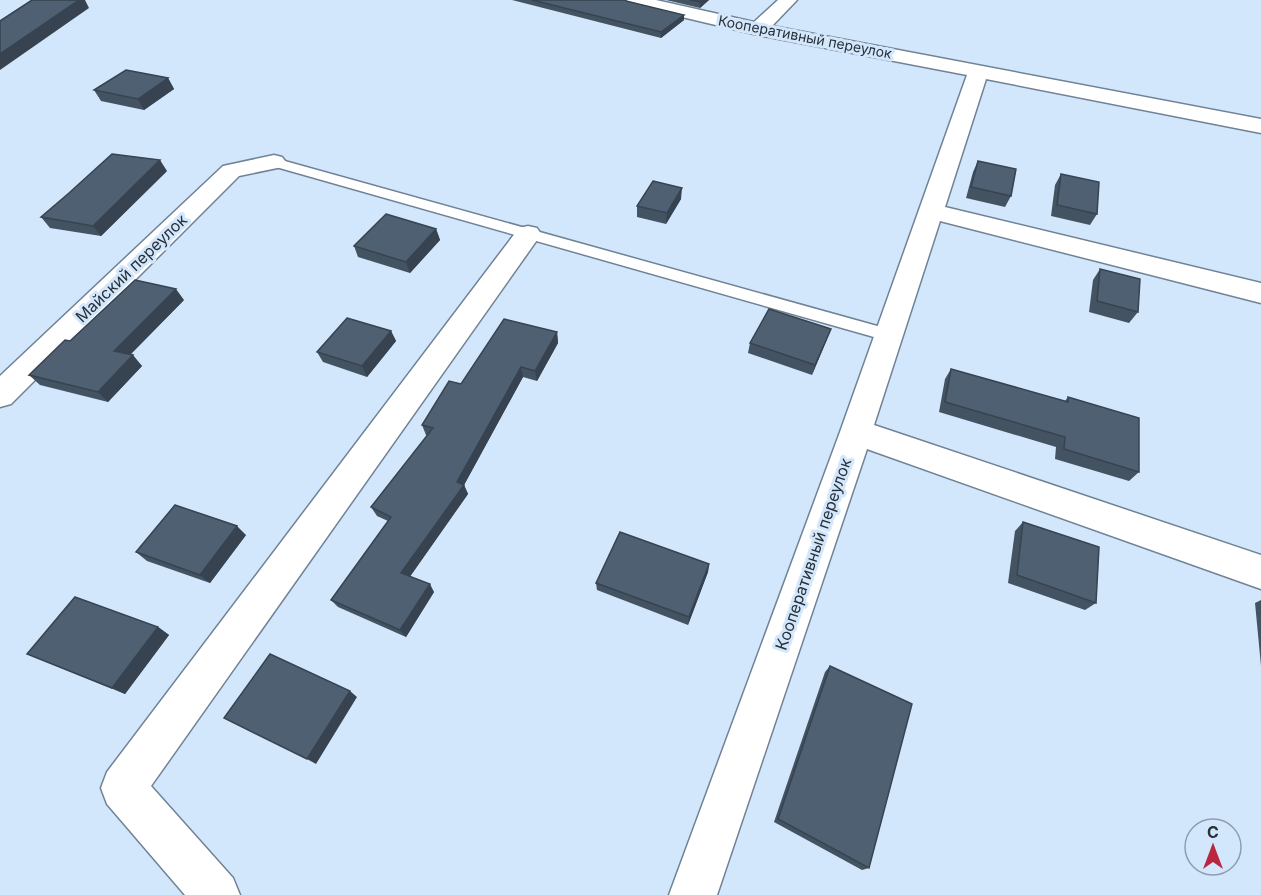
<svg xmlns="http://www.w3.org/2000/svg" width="1261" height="895" viewBox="0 0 1261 895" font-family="Inter,sans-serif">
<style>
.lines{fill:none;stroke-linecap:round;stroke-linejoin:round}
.lane-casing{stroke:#708295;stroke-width:3}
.street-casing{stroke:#708295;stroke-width:3}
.lane{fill:#fff;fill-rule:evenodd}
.street{fill:#fff;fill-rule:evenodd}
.wall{fill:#445362}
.shaded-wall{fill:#374350}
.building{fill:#4f6072;stroke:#374350;stroke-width:1.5}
.labels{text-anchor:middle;stroke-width:6;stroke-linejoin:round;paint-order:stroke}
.far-street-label{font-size:14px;fill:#283038;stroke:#d3e7fc}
.street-label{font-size:16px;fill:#283038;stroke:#d3e7fc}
</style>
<rect width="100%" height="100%" fill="#d3e7fc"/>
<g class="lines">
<defs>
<path id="lane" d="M274,158L888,329L894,331L896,335L894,339L888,341L269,165L268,162Z"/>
<path id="street" d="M624,0H656L754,22L778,0H797L772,26L1261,119V133L986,79L945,207L1261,283V303L940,221L874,425L1261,555V589L867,449L717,895H669L840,432L967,75L758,35L627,4Z
M274,155L282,157L286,162L282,167L239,176L11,404L0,407V376L223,166Z
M528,226L537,228L541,234L537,240L151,786L233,878L240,895H185L107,804L101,788L107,772L519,228Z"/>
</defs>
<use href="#lane" class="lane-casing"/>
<use href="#street" class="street-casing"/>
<use href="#lane" class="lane"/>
<use href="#street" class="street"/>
</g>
<path class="wall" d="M512,0H626V1L684,15V20L661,38Z
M666,0H709L700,8Z
M168,78L174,89L144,110L101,101L94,90Z
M978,161L1011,196L1005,207L966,198L973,172Z
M167,171L101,236L50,228L41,217Z
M1061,174L1097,214L1090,225L1051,216L1055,185Z
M681,199L666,224L637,217V206Z
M436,229L440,240L410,273L358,257L354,246Z
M1100,269L1138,312L1129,323L1089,312L1093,280Z
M184,300L130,355L142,366L108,402L40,385L29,375L70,341Z
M391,331L396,341L367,377L323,362L317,352Z
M557,332L558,343L537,381L523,377L464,485L468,494L410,576L434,592L406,637L338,607L331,600L388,521L377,516L371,507L428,435H426L422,425Z
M827,339L812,375L748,353L750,343Z
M951,369L1065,401L1068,397L1139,472L1129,481L1055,459L1056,447L939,412L945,379Z
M1023,522L1096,603L1085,610L1008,583L1015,531Z
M246,535L210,583L147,561L136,552Z
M709,564L708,572L688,625L597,590L596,583Z
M1261,600V666L1255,603Z
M158,627L169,635L125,694L27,654Z
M830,666L869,868L862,870L774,822L825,672Z"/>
<path class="shaded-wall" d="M79,0H85L89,8L0,70V54Z
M703,0H709L700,8V2Z
M684,15V20L661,38V32Z
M168,78L174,89L144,110L138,99Z
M160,160L167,171L101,236L93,226Z
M682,188L681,199L666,224L667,213Z
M436,229L440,240L410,273L406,262Z
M176,289L184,300L123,362L114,351Z
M831,329L827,339L812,375L815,365Z
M391,331L396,341L367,377L362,366Z
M557,332L558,343L537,381L535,371Z
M133,355L142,366L108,402L98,392Z
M521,367L523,377L464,485L468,494L407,581L401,573Z
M237,526L246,535L210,583L200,575Z
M709,564L708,572L688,625L689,617Z
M430,584L434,592L406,637L400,630Z
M158,627L169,635L125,694L112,688Z
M350,691L357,697L316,764L307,759Z"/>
<path class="building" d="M32,0H79L0,54V21Z
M532,0H626V1L684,15L661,32Z
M690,0H703L700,2Z
M126,70L168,78L138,99L94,90Z
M112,154L160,160L93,226L41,217L69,193Z
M978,161L1016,169L1011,196L971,187Z
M1061,174L1099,182L1097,214L1057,205Z
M653,181L682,188L667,213L637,206Z
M386,214L436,229L406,262L354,246Z
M1100,269L1140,279L1138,312L1097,301Z
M135,280L176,289L114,351L133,355L98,392L29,375L65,340L70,341Z
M769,309L831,329L815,365L750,343Z
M347,318L391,331L362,366L317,352Z
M504,319L557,332L535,371L521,367L457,482L464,485L401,573L430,584L400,630L331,600L391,517L371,507L433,428L422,425L449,381L461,384Z
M951,369L1068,402V397L1139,418V472L1064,449L1065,437L945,402Z
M175,505L237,526L200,575L136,552Z
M1023,522L1099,547L1096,603L1017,575Z
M620,532L709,564L689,617L596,583Z
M75,597L158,627L112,688L27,654Z
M270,654L350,691L307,759L224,718Z
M830,666L912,704L869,868L778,819Z"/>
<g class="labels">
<g class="far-street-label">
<text transform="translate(805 37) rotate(11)" y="5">Кооперативный переулок</text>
</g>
<g class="street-label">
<text transform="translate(131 268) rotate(-44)" y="6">Майский переулок</text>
<text transform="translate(813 554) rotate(-71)" y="6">Кооперативный переулок</text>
</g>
</g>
<g transform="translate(1213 847)"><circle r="28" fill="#d3e7fc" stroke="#8f9eae" stroke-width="1.5"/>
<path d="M0-4.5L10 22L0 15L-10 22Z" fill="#b8273f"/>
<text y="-9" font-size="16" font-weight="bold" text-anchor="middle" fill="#283038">С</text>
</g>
</svg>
